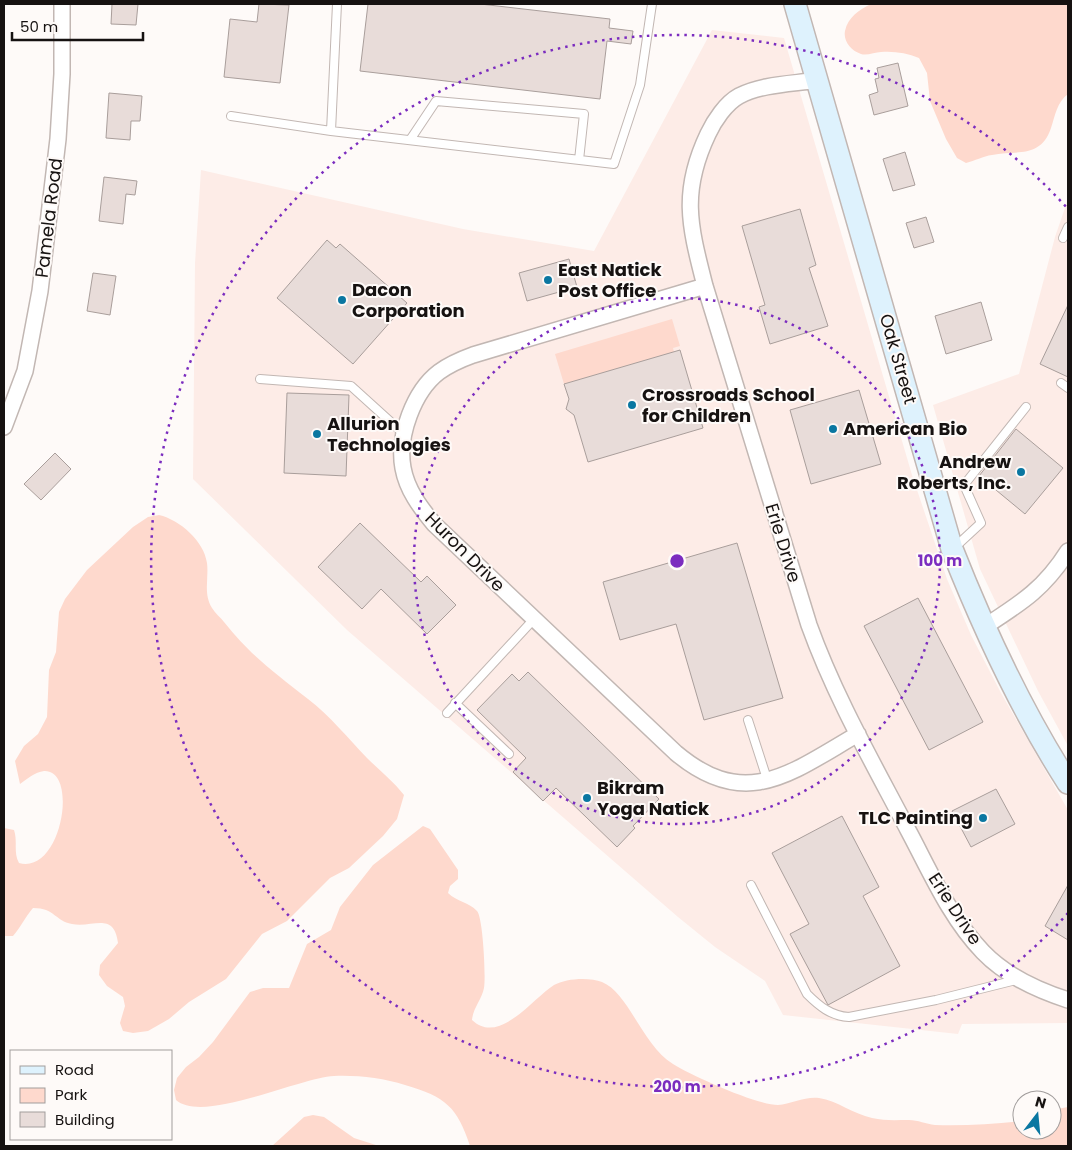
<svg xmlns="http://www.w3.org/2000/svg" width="1072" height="1150" viewBox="0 0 1072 1150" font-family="Poppins,sans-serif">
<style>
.built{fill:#fdece7}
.green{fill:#fed9cd}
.building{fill:#e8dcd9;stroke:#a99e9b}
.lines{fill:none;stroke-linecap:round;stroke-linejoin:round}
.lane-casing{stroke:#c2b7b3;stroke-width:10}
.street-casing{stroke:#c2b7b3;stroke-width:18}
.secondary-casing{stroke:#c2b7b3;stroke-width:24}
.lane{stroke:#fff;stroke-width:8}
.street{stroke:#fff;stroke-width:15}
.secondary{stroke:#def2fd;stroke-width:21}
.ring{fill:none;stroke:#7b2cbf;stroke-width:2.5;stroke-dasharray:2.5 5}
.poi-dot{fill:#0a77a1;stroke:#fefaf8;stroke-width:2}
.labels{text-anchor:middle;stroke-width:4;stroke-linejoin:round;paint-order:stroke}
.street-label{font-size:18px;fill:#161211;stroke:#fefaf8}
.poi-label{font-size:18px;font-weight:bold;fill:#161211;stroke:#fefaf8;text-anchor:start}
.centre{fill:#7b2cbf;stroke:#fefaf8;stroke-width:2.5}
.ring-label{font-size:15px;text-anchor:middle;font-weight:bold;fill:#7b2cbf;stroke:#fefaf8;stroke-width:4;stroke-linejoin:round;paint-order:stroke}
</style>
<rect width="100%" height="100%" fill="#fefaf8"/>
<path class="built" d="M712,30L784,38L912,475L947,579L971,635L1001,693L1068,810V1023L962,1024L958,1034L783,1015L765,981L715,947L678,917L347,630L193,479L195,263L201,170L463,229L594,251Z
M1068,199V746L1038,691L980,569L933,405L1019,374L1055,237Z"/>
<path class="green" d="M871,4H1068V94C1057,102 1055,116 1051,128C1041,159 1015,150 992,155C983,156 975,161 966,163L957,158L946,139L930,101L927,73L919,58C907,53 894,51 881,52C875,52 867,56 861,54C851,51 843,41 845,31C848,17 859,10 871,4Z
M672,319L680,346L673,348L674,352L564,384L555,354Z
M159,515C180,520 204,541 207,563C209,578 203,594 212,608C215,613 221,618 224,622C252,657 274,672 308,699C330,716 348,738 367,758C380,771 393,781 404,795L397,819L383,836L349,868L330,878L287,921L262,934L226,979L189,1002L169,1019L148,1031L133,1033L123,1031L120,1023L125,1006L123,997L107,986L99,975L100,965L118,943C114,911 93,928 72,924C55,921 55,908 33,908C25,917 21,927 13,936H4V828L14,830C18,842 13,852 19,863C62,875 79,769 44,771C35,772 27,779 20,784L15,761L24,746L38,734L47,717L49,670L56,652L59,612L65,599L87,570L133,527L148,517Z
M423,826L430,829L458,870V879L450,886L448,893C457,902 469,902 477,911C483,917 486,978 484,988C482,999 473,1008 472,1020C499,1046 533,998 554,985C566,978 590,977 602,982C629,993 642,1045 673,1064C692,1076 757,1105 778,1105C791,1104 806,1096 819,1098C838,1101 853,1114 872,1118C885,1121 896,1120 909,1120C918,1120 926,1124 935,1125C964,1126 994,1124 1022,1121V1130H1052V1110L1068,1107V1146H470C457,1107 446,1097 405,1085C383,1078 357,1075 334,1076C298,1078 203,1124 176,1100L174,1090L177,1078L186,1067L199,1057L213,1042L250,992L263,988H289L307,944L331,930L340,907L373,865Z
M313,1115L324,1117L354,1138L379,1146H272L304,1117Z"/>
<path class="building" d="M112,4H138L136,25L111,24Z
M259,4L289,5L280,83L224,77L230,19L257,22Z
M368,4H480L610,19L609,28L633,31L631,44L607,41L600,99L360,71Z
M898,63L908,106L874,115L869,95L878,92L875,79L879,78L877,68Z
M109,93L142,96L140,121H131L130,140L106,138Z
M905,152L915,185L893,191L883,159Z
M104,177L137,181L135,195L126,194L123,224L99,221Z
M800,209L816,265L809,268L828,326L770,344L759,307L765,305L742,226Z
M926,217L934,242L914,248L906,223Z
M327,240L336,248L340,244L407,303L353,364L277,298Z
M569,259L577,287L527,301L519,273Z
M93,273L116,276L110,315L87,311Z
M981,302L992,340L946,354L935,316Z
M1068,305V377L1040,364Z
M680,350L703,428L588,462L574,415L566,409L569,399L564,384Z
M859,390L881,464L811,484L790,410Z
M287,393L349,395L346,476L284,473Z
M1016,429L1063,468L1025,514L979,476Z
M55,453L71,469L41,500L24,484Z
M360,523L421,582L427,576L456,605L427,634L381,589L362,609L318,567Z
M737,543L783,698L704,720L676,624L620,640L603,582Z
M918,598L983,722L929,750L864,626Z
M528,672L659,799L633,826L635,828L617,847L556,788L543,801L513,772L526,758L477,710L512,674L519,681Z
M996,789L1015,824L971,847L952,811Z
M842,816L879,887L863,896L900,966L828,1005L790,934L809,924L772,853Z
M1068,885V940L1045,926Z"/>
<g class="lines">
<defs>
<path id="lane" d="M337,4L331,131L614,164L640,85L652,4
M231,116L331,131
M410,140L436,101L584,114L579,160
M1063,238L1068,227
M260,379L351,386L404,434
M1061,383L1068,388
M954,548L981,523L964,485L1026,407
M455,703L509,754
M447,713L534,619
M748,720L768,782
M751,885L807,994C819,1006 831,1016 849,1017L936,1000L1016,980"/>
<path id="street" d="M818,80C792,84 762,84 739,96C726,103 714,121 708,134C680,193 690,227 705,286L809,625C835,697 873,763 908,830C930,871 950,918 983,952C1006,976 1037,990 1068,1000
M705,286L473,355C462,359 450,364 439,372C414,391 397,436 403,468C407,490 420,507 434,524L676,753C746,812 792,772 858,734
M4,427L25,371L40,291L58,139L62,74V4
M984,627C1021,603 1044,589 1068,551"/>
<path id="secondary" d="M795,4L952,549C984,630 1021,710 1068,783"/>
</defs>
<use href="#lane" class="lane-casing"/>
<use href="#street" class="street-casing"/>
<use href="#secondary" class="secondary-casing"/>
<use href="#lane" class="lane"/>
<use href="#street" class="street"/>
<use href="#secondary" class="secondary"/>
</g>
<g class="ring">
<circle cx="677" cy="561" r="263"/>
<path d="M1068 913A526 526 0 1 1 1068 209"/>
</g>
<g class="poi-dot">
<circle cx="548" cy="280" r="5"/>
<circle cx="342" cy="300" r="5"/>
<circle cx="632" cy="405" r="5"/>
<circle cx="833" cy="429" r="5"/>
<circle cx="317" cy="434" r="5"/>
<circle cx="1021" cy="472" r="5"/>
<circle cx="587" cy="798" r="5"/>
<circle cx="983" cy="818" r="5"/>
</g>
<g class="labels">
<g class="street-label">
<text transform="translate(49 218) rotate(-83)" y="6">Pamela Road</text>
<text transform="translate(898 359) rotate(74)" y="6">Oak Street</text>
<text transform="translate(783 543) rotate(73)" y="6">Erie Drive</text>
<text transform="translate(465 552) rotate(45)" y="6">Huron Drive</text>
<text transform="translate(955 909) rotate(57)" y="6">Erie Drive</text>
</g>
<g class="poi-label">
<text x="558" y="276">East Natick<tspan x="558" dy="21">Post Office</tspan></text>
<text x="352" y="296">Dacon<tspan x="352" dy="21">Corporation</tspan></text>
<text x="642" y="401">Crossroads School<tspan x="642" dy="21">for Children</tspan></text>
<text x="327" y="430">Allurion<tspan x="327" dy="21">Technologies</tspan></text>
<text x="843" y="435">American Bio</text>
<text x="1011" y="468" text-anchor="end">Andrew<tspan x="1011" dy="21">Roberts, Inc.</tspan></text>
<text x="597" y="794">Bikram<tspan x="597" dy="21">Yoga Natick</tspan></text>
<text x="973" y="824" text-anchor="end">TLC Painting</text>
</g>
</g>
<circle cx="677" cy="561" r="8" class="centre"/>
<g class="ring-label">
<text x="940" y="566">100 m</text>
<text x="677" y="1092">200 m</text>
</g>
<rect width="1072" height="1150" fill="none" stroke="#161211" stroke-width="10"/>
<rect x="10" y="1050" width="162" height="90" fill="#fefaf8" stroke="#a19d9c"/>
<rect x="20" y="1066" width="25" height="8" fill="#def2fd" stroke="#a19d9c"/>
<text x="55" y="1075" font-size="15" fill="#161211">Road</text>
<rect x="20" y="1088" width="25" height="15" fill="#fed9cd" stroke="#a19d9c"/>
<text x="55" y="1100" font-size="15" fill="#161211">Park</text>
<rect x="20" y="1112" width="25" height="15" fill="#e8dcd9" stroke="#a19d9c"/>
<text x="55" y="1125" font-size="15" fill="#161211">Building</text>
<g transform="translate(1037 1115) rotate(16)"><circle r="24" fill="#fefaf8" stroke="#a19d9c"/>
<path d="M0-4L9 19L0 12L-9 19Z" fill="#0a77a1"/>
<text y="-8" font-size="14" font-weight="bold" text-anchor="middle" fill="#161211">N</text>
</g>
<path d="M12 32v8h131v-8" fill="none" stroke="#161211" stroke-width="2.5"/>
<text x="20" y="32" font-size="15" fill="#161211" stroke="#fefaf8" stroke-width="4" paint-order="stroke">50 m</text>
</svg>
